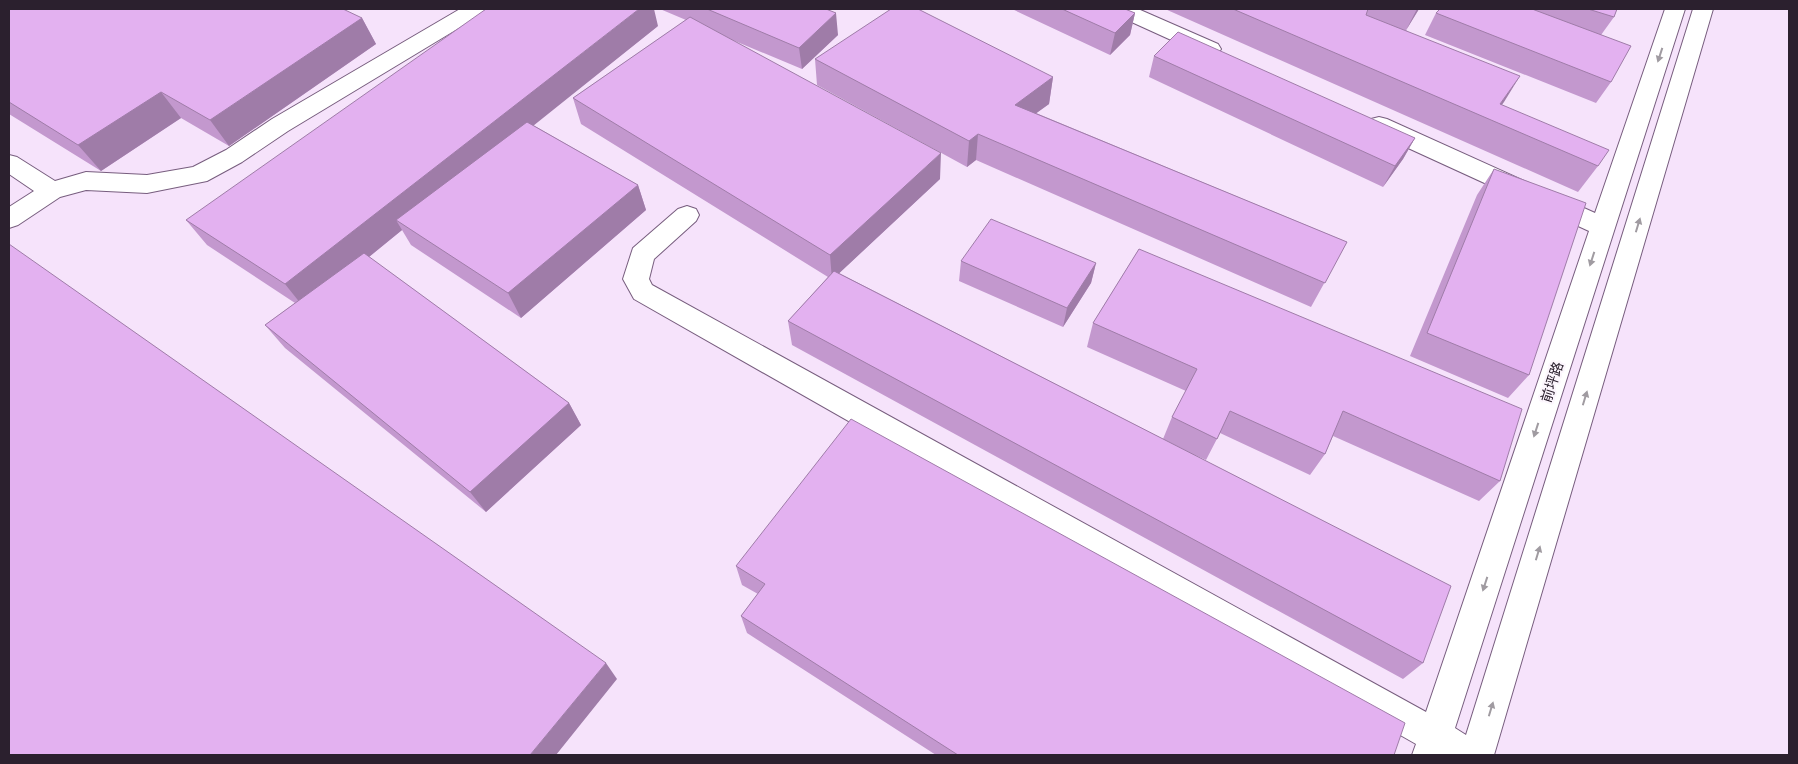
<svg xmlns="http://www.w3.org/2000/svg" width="1798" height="764" viewBox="0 0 1798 764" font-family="'Roboto Condensed','Noto Sans SC',sans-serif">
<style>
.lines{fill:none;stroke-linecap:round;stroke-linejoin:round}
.minor-casing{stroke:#775d7e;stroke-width:2}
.minor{fill:#fff;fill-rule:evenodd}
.wall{fill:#c398ce}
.shaded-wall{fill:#9f7ca8}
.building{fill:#e3b1f0;stroke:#9f7ca8}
.oneway{fill:#a09ba1}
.labels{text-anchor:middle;stroke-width:4.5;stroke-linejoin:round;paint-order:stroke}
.street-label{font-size:14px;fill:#2b202e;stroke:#fcf6fd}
</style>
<rect width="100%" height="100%" fill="#f6e3fb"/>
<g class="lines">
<defs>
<path id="minor" d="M460,9H485L482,14L288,131L242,162L207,181L147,193L86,190L60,197L18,225L9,228V207L34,191L9,174V155L17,157L55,181L86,172L147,175L193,167L226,150L272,119Z
M1111,9H1138L1218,44L1221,49L1218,54L1210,56L1202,54L1114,14Z
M1665,9H1685L1455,728L1466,735L1693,9H1713L1494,755H1412L1416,744L634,299L623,279L633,248L678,209L687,206L696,209L699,215L696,221L654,259L649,279L652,285L1426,712L1589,231L1371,131L1368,125L1371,119L1379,117L1387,119L1595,213Z"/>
</defs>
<use href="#minor" class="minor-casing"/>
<use href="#minor" class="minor"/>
</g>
<path class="wall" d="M9,9L362,18L376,44L229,146L181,118L101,171L9,114Z
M660,9H826L838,35L802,69L730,39L940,179L839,273L1163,439L1172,417L1186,391L1087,347L1093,323L1139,249L1500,481L1479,501L1333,436L1325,454L1310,475L1220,433L1206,460L1190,453L1423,663L1403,679L792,345L788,321L828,277L581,124L573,98L686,20Z
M1012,9H1125L1135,13L1130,35L1110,55Z
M1165,9H1419L1406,30L1502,105L1598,166L1578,192Z
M1440,9H1617L1614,17L1601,35L1611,82L1596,103L1425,35L1436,13Z
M658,26L533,125L638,185L646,210L521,318L411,245L402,230L369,257L569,403L581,425L486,512L285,348L265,325L295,303L207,245L186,220Z
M1154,56L1415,138L1403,159L1383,187L1149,77Z
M815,59L1053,77L1049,104L1036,113L1347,242L1311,307L976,160L967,167L817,85Z
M1494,169L1529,375L1508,398L1410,356L1477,195Z
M961,261L1096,263L1091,283L1063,327L959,281Z
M736,566L1394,755H936L747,633L741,616L758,594L742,585Z"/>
<path class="shaded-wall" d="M639,9H654L658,26L407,227L396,220L402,230L305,309L285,284Z
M1417,9H1419L1405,32Z
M836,13L838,35L802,69L799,48Z
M1135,13L1130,35L1110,55L1115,33Z
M362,18L376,44L229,146L210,120Z
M1520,76L1504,102L1491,120L1500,104Z
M1053,77L1049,104L1012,131L1015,105Z
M161,92L181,118L101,171L78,145Z
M978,134L976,160L967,167L969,141Z
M1415,138L1403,159L1383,187L1395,166Z
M941,153L940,179L832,280L830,255Z
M638,185L646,210L521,318L508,293Z
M1096,263L1091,283L1063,327L1067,308Z
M569,403L581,425L486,512L470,492Z
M606,663L617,679L556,755H530Z"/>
<path class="building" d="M9,9H343L362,18L210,120L161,92L78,145L9,102Z
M486,9H639L285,284L186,220Z
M707,9H826L836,13L799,48Z
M891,9H918L1053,77L1015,105L1347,242L1325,283L978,134L969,141L815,59Z
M1062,9H1125L1135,13L1115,33Z
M1233,9H1368L1366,15L1520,76L1500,104L1609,150L1598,166Z
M1440,9H1532L1631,46L1611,82L1436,13Z
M1588,9H1617L1614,17Z
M690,17L941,153L830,255L573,98Z
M1178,32L1415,138L1395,166L1154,56Z
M527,122L638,185L508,293L396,220Z
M1494,169L1586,203L1529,375L1427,333Z
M991,219L1096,263L1067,308L961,261Z
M9,244L606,663L530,755H9Z
M1139,249L1522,409L1500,481L1343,411L1325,454L1230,411L1217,439L1172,417L1197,369L1093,323Z
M364,253L569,403L470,492L265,325Z
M834,271L1451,586L1423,663L788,321Z
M851,419L1405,723L1394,755H958L741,616L765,584L736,566Z"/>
<defs><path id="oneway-solid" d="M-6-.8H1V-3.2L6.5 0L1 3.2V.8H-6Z" transform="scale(1.25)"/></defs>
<g class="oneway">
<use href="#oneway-solid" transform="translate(1660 55) rotate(108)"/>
<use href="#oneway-solid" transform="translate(1638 225) rotate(-73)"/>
<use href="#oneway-solid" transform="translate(1592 259) rotate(108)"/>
<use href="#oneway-solid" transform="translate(1585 398) rotate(-73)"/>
<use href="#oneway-solid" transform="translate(1536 430) rotate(108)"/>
<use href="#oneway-solid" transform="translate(1538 553) rotate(-73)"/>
<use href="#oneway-solid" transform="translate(1485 584) rotate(108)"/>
<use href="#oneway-solid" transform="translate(1491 709) rotate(-73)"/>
</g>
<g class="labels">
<g class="street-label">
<text transform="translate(1552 382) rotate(-72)" y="5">前坪路</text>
</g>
</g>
<rect width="1798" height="764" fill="none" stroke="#2b202e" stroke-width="20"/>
</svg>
